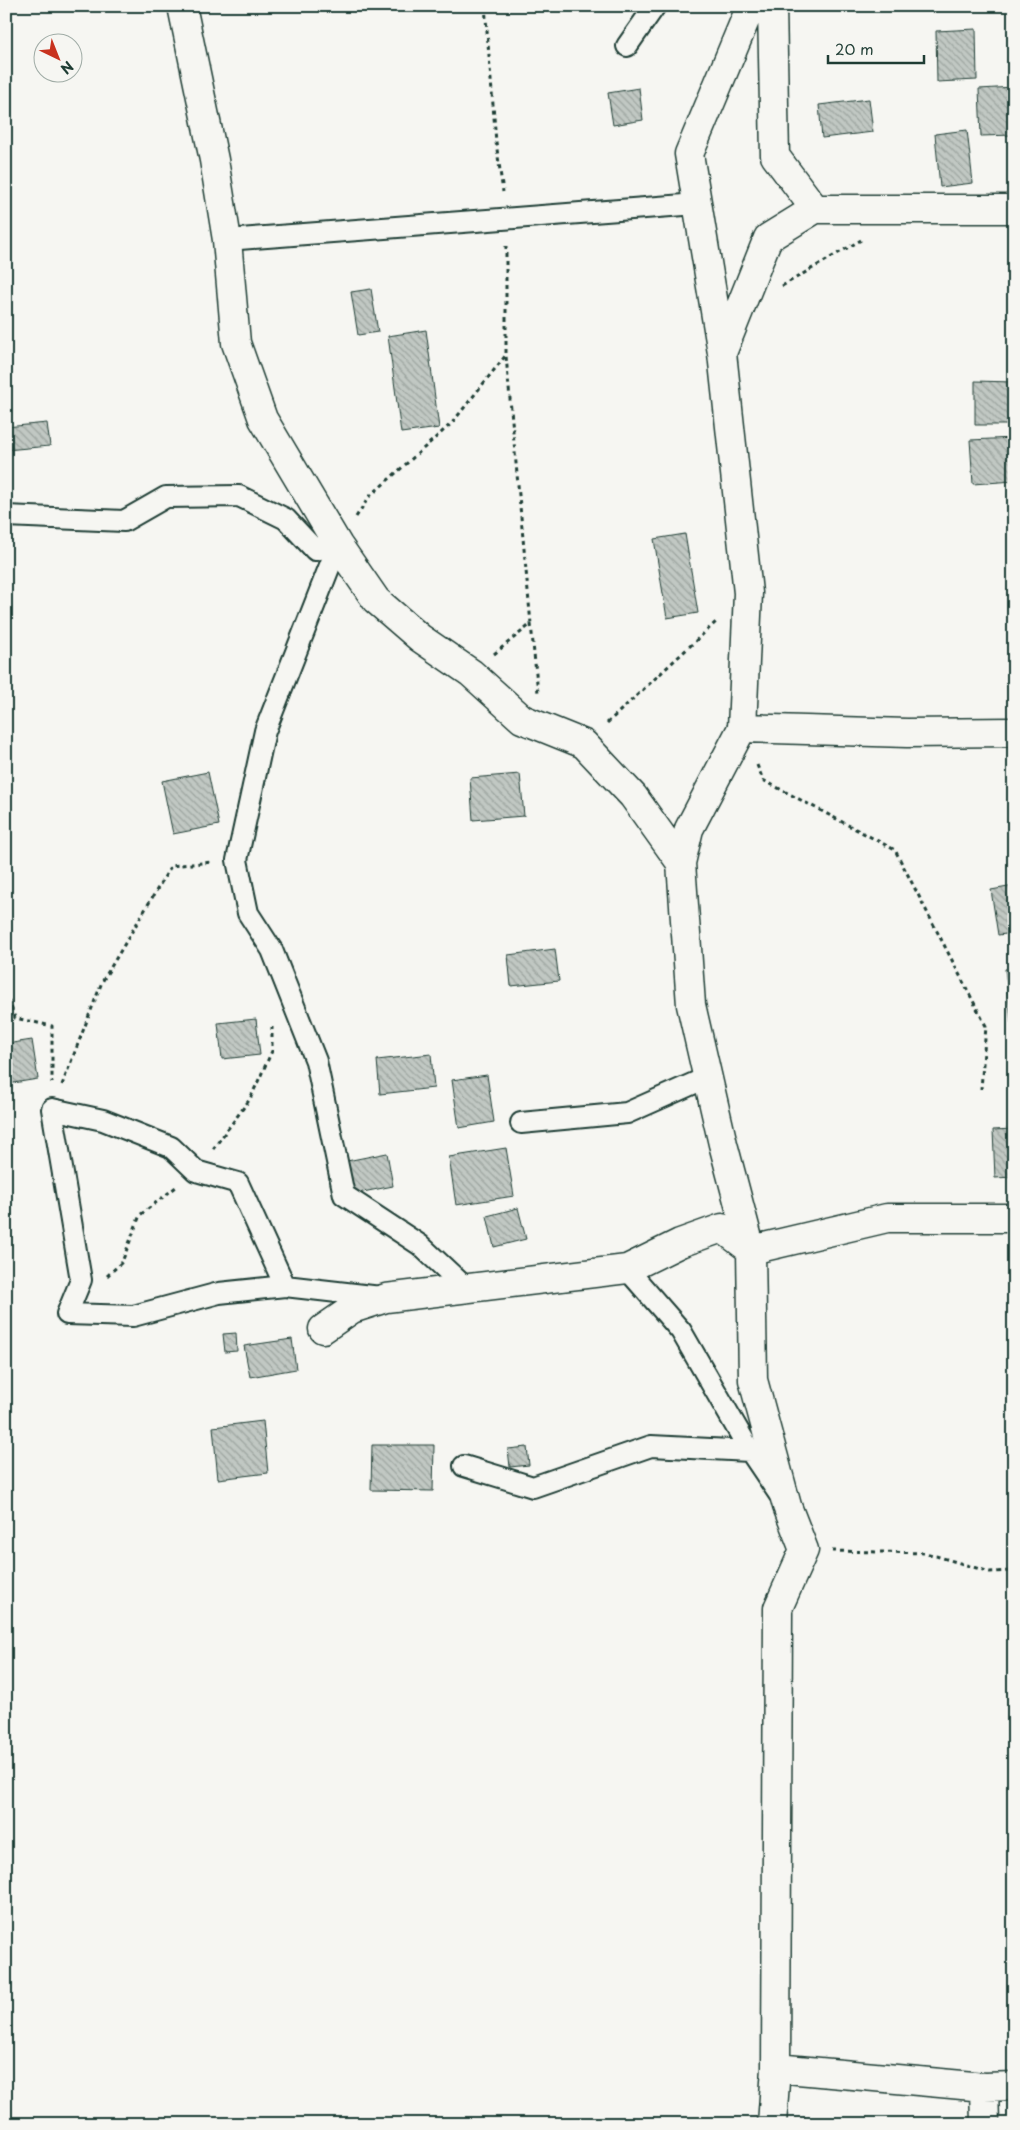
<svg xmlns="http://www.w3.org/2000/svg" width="1020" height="2130" viewBox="0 0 1020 2130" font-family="'Playpen Sans',sans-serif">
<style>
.building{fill:url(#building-back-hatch);stroke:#1f3d34}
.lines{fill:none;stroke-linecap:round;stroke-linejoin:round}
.lane-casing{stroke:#1f3d34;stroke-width:24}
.street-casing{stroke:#1f3d34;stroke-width:31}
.path{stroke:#1f3d34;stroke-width:3;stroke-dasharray:4 4;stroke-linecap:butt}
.lane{stroke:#f6f6f2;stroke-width:20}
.street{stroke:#f6f6f2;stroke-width:28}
</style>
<defs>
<pattern id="building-back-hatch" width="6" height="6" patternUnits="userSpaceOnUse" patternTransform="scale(1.25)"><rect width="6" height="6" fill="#c1c8c3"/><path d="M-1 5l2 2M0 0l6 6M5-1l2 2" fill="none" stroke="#9ca49f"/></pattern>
</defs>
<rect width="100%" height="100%" fill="#f6f6f2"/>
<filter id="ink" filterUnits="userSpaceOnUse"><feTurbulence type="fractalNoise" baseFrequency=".02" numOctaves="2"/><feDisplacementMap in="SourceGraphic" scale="10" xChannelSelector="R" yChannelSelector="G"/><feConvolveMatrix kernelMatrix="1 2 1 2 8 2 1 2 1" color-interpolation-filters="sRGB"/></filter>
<g filter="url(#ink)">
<path class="building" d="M976,29L977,80L937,82L936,31Z
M1014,87V135L981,136L979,89Z
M639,88L643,120L613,125L608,93Z
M869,99L873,132L822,138L819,105Z
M967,130L973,183L940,187L935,134Z
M371,289L378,332L358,335L351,292Z
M426,330L439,428L401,433L388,336Z
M975,381L1013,382L1012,425H975Z
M47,423L50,446L6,450V427Z
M1014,438V481L973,484L970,440Z
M685,534L698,613L667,618L654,539Z
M208,772L219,825L173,834L162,781Z
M520,774L524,816L473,820L470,778Z
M1014,886V933L998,935L991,890Z
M555,949L559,981L511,986L508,955Z
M1014,968V1023H1011L1005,969Z
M256,1019L260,1055L222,1059L218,1023Z
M32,1040L38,1079L7,1084L6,1044Z
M431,1054L434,1088L380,1094L377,1060Z
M487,1075L494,1122L459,1128L452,1080Z
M1014,1129V1177L995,1178L993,1130Z
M506,1148L514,1196L456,1205L449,1157Z
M387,1153L393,1186L353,1194L347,1161Z
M518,1208L526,1239L494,1247L487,1216Z
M236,1333L237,1351L225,1352L223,1334Z
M292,1339L296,1369L250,1377L244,1346Z
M263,1421L268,1473L218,1479L213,1427Z
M372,1445H434L433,1491L371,1490Z
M527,1447L529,1465L510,1467L508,1449Z"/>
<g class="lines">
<defs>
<path id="lane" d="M627,46L655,6
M227,240L697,204
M6,516L124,521L166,497L239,496L286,519L315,550L338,545
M338,545L265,731L237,860L248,913L272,950L316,1061L344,1195L420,1245L467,1289
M521,1123L627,1113L708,1077
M627,1269L681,1331L750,1451L779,1494
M285,1286L219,1293L133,1316L67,1314L81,1280L52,1109L103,1120L171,1147L196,1171L238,1183L285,1286L381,1297
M464,1466L533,1487L651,1446L750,1451"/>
<path id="street" d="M182,6L214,160L227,240L236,343L263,419L338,545L376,600L420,638L471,673L522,719L584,744L633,796L681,863
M751,6L689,154L722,353L748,593L742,728L689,829L681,863L691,1005L723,1144L751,1250L753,1380L787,1506L804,1550L778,1608L776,2068L772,2124
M772,6L775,156L815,209
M722,353L768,238L815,209H1014
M742,728L907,733L1014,732
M323,1329L352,1309L386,1298L627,1269L680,1243L722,1228L751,1250L887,1218H1014
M776,2068L984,2087L1014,2086
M984,2087L985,2124"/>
</defs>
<use href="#lane" class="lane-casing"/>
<use href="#street" class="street-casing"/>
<path class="path" d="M485,6L496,142L503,192
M782,286L861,240
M356,517L369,497L452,423L506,355V246
M531,624L538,693
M494,654L531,624L506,356
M607,723L716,622
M757,765L763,780L895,850L986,1026L981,1089
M6,992L15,1018L52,1026V1083
M62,1085L102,982L171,866L212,862
M213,1149L250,1099L272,1051V1027
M107,1276L122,1262L140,1215L176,1187
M832,1551L926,1553L990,1572L1014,1571"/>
<use href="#lane" class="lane"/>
<use href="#street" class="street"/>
</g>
</g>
<rect width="1020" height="2130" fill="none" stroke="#f6f6f2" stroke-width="25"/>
<rect x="12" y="12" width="995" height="2105" fill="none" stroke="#1f3d34" stroke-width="2" filter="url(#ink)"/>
<g transform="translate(58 58) rotate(137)"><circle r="24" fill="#f6f6f2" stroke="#a0aca6"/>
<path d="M0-4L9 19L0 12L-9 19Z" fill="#c8321e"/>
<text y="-8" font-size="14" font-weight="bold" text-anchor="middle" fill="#1f3d34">N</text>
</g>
<path d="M828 55v8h96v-8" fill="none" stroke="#1f3d34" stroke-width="2.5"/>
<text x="835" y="55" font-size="15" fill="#1f3d34" stroke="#f6f6f2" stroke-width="4" paint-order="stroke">20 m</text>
</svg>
